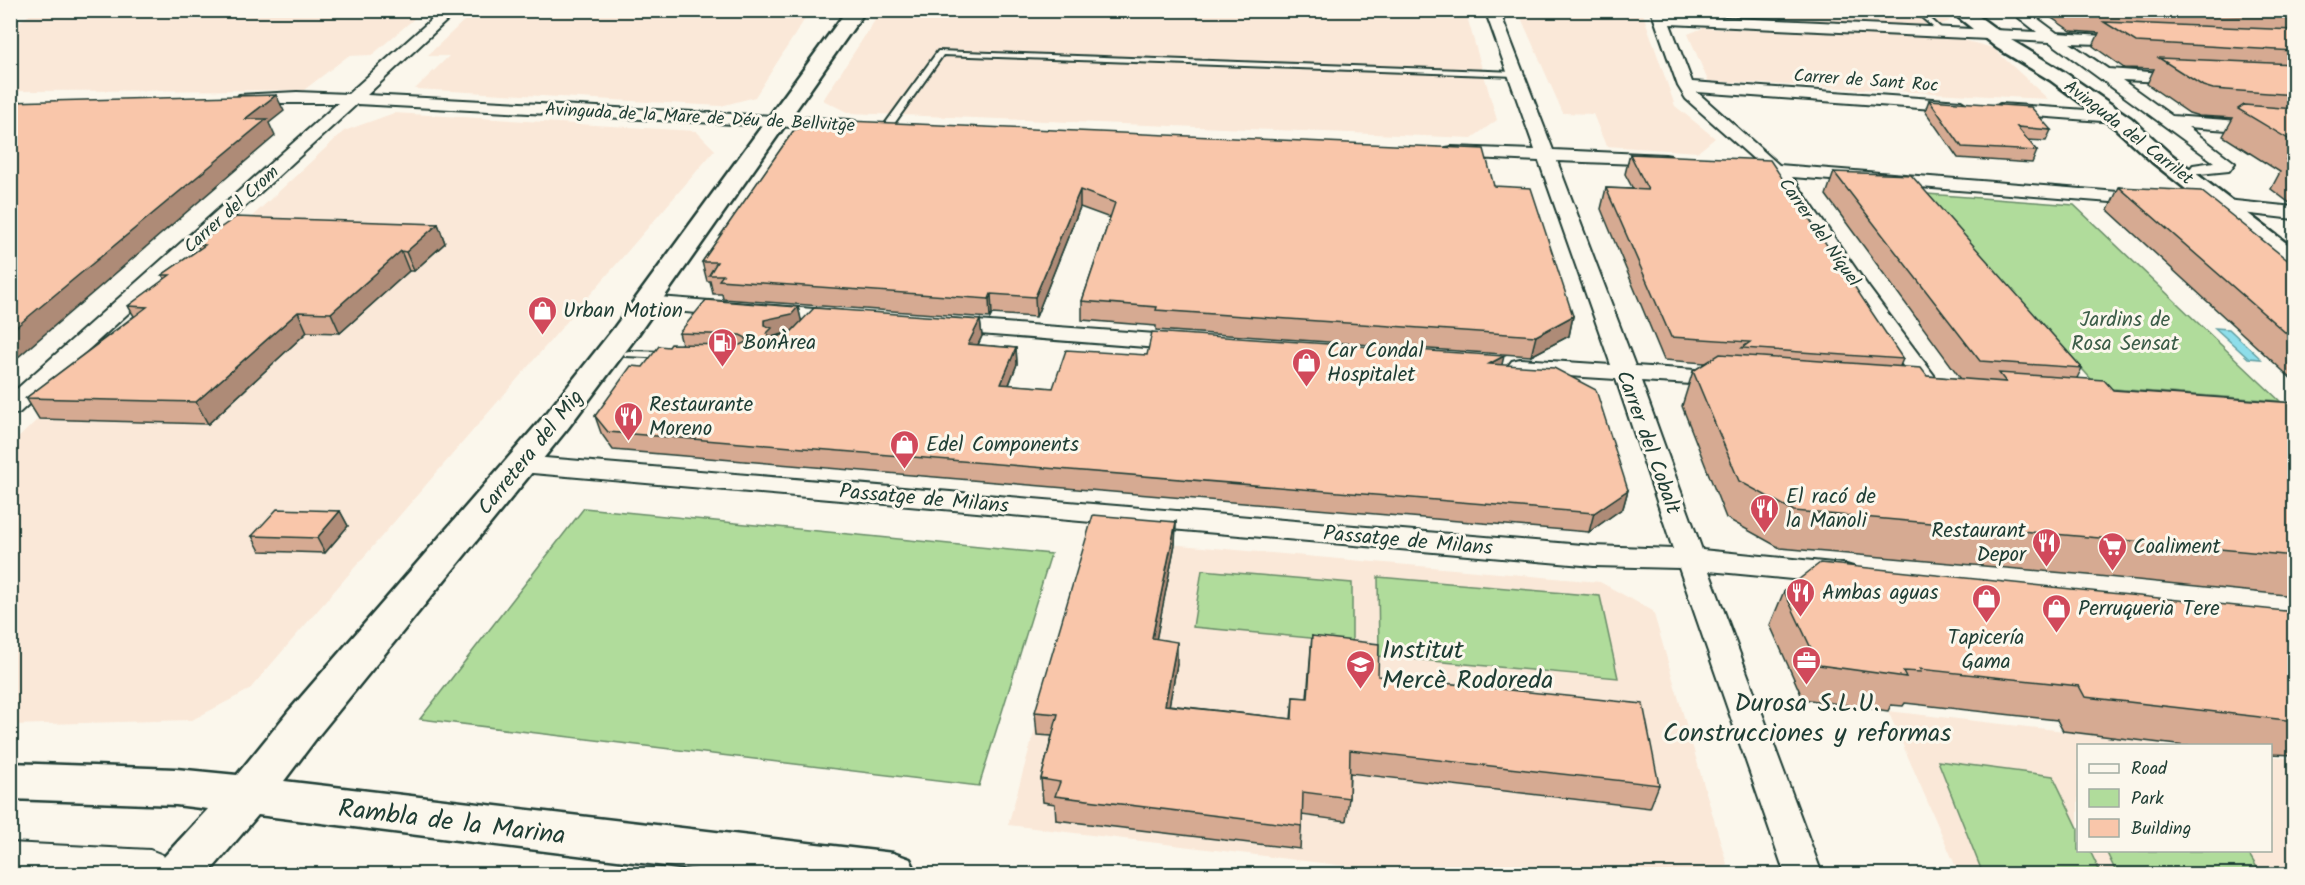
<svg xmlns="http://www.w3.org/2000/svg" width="2305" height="885" viewBox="0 0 2305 885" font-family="Kalam,sans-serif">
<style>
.built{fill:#fae8d8}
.green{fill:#b0dc9b;stroke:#688c68;stroke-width:1.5}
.water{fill:#8edeea;stroke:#629ea1;stroke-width:1.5}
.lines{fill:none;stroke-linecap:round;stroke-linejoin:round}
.lane-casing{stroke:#1f3d34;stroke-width:4}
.street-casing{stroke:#1f3d34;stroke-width:4}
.secondary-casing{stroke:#1f3d34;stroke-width:5}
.lane{fill:#fbf7ec;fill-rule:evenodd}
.street{fill:#fbf7ec;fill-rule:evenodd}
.secondary{fill:#fbf7ec;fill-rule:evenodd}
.wall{fill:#d6aa92;stroke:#1f3d34;stroke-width:1.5;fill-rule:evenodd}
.shaded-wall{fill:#ae8b77;stroke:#1f3d34;stroke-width:1.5}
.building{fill:#f9c6aa;stroke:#1f3d34;stroke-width:1.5}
.labels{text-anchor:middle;stroke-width:6;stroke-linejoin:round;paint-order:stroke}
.far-street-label{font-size:18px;fill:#1f3d34;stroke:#fbf7ec}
.poi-label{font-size:21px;fill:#1f3d34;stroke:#fbf7ec;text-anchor:start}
.park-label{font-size:21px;fill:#3c5d49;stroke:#fbf7ec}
.street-label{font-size:21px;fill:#1f3d34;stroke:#fbf7ec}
.near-poi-label{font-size:26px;fill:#1f3d34;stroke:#fbf7ec;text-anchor:start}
.near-street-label{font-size:26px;fill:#1f3d34;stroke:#fbf7ec}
</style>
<rect width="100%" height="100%" fill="#fbf7ec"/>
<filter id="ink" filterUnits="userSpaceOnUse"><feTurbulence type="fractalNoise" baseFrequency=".0167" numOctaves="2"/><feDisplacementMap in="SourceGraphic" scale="12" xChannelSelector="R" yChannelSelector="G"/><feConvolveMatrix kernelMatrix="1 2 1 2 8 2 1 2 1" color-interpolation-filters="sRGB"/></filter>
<g filter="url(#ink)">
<path class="built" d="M37,10H423V11L372,55L348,56L304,90L11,91V27Z
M1465,10L1497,120L1472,138L849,113L823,100L881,11Z
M1937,10L1950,21L1935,27L1705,17L1686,11Z
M474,11V10L810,11L755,97L721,106L415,89L449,56H427Z
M1518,11H1642L1675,106L1715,138L1698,152L1606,146L1593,114L1563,113Z
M1703,28L1956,38L1993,48L2048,99L1708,81L1688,34Z
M394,113L696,131L715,150L249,690L192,720L11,725V445L137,323L344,131Z
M1089,537L1600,582L1653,611L1727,864L1715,874H1412L1008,825Z
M1888,711L2187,745L2078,746V850H2270L2271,756L2294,759V874H1959Z"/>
<path class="green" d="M1927,194L2074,205L2280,401L2099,388Z
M584,508L1051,554L979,786L420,719Z
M1202,570L1352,583V642L1193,627Z
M1378,577L1600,596L1618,678L1379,656Z
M1938,761L2053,776L2078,828V850L2090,851L2101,874H1983Z
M2106,851H2247L2261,874H2117Z"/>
<path class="water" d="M2215,328L2229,329L2261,359L2248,358Z"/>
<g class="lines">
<defs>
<path id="lane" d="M1913,10H1921L1944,31L1939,32Z
M938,51L1516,72L1520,74L1516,76L943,55L891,128H885V124Z
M629,351L668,352L673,355L668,358L625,356L624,354L625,352Z"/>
<path id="street" d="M442,10H458L367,95L849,120L855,121L857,125L855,129L849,130L357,104L19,413L10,415V395L338,103H245L237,98L239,95L297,92L348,94Z
M1485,10H1499L1553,150L1665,155L1671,156L1674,160L1671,164L1665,165L1557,161L1635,366L1726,372L1734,374L1738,379L1734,384L1726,386L1641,381L1702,550L1843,564L1853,567L1858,574L1853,581L1843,584L1709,571L1822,874H1785L1679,568L1594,566L521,472L512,470L508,464L512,458L521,456L1594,546L1673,549L1616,379L1520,373L1512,371L1508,366L1512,361L1520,359L1611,365L1539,161L1452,157L1446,156L1443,152L1446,148L1452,147L1535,150Z
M1651,10H1665L1667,15L2037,32L2009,10H2026L2057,33L2134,38L2136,41L2134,44L2129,45L2070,43L2108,69L2191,75L2193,78L2191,81L2185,83L2122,80L2172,116L2294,125V135L2188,127L2235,163L2229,171L2199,174L2193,173L2190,169L2193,165L2214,162L2050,42L1670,24L1692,82L1961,101L1969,106L1961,111L1697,92L1779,165L2156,195L2158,199L2156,203L2149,205L1792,177L1869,288L1948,394L1945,399L1936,401L1927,399L1853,297L1781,188L1768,174L1737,170L1734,166L1737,162H1757L1686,99L1678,86Z
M2000,104L2115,112L2123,117L2115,122L1994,113L1992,109Z
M2206,198L2294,207V219L2199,208L2196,204L2199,200Z
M646,296L840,311L848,313L851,318L848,323L840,325L638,308L635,303L638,298Z
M948,319L1184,336L1192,338L1195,343L1192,348L1184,350L940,331L937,326L940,321Z
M10,843L150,850L163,855L168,866L164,874H10Z"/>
<path id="secondary" d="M847,10H866L634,340L568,428L318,736L284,781L893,853L910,859L917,874H730L258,815L208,874H155L162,859L208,809L176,805L10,799V763L176,769L237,775L288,712L546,414L614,328Z
M1949,10H1970L2011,40L2064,72L2131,118L2168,152L2294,249V270L2285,268L2152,162L2115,128L2050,80L1997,48Z"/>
</defs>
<use href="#lane" class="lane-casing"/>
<use href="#street" class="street-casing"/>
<use href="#secondary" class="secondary-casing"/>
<use href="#lane" class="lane"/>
<use href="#street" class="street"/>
<use href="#secondary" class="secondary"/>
</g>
<path class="wall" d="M2040,10H2295V205L2291,204L2271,189L2280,172L2223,136L2233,118L2199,116L2189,113L2147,84L2154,69L2124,68L2093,46L2099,33L2071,31Z
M1929,100L2051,130L2046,141L2027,140L2037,151L2032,163L1958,158L1925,111Z
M794,130L1494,186L1573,316L1569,336L1531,356L1156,330V326L1082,320V301L1110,218L1080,207L1036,317L992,314L990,318L723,299L722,294H713L710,281H707L702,262Z
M1630,154L1903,359L1900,366L1927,376L1961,379L1826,195L1834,172L2082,368L2077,378L2113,390L2295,403V596L2088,575L1780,548L1726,518L1682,406L1693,371L1706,363L1664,360L1601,209L1606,188L1633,189L1625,174Z
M2119,187L2295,266V382L2108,210Z
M438,224L445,243L414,271H409L340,333L307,332L208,424L39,419L26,398L134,316L128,306L165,279L162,275L199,249L197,244Z
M798,307L801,321L980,320L982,336L978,345L1016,348L1017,364L1009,385L1053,388L1147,355L1502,365L1628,490L1623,508L1589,532L613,450L601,433L595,416L643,367L669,347L682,344L679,333ZM788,333L778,337H774V336Z
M340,511L348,526L325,553L260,551L252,536Z
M1176,522L1175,544L1156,639L1177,664L1169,705L1291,719L1293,697L1307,698L1312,636L1378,676L1659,785L1650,808L1350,773L1349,798L1346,821L1302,815L1300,849L1056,820L1055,804L1043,802L1041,779L1052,736L1037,735L1035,712Z
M1784,591L2295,612V755L2271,754V746H2185L2063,731L2057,720L1905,703L1903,706L1891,705L1888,711L1803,699L1770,625Z"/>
<path class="shaded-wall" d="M276,95L284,111L269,123L275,136L10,364V332L245,119Z
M1080,190V207L1036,317L1035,297Z
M438,224L445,243L414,271L406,252Z
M401,251L409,271L340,333L331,313Z
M991,294L992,314L990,318L989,299Z
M798,307L802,323L796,331L774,336L776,345L771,349L764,325V320Z
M298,312L307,332L208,424L196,402Z
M1573,316L1569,336L1531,356L1536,336Z
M980,320L982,336L970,361L968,344Z
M1016,348L1017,364L1002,402L1001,384Z
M1504,356L1500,373L1489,364Z
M1628,490L1623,508L1589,532L1594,513Z
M340,511L348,526L325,553L317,538Z
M1176,522L1175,544L1152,661V638Z
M1177,642V664L1165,728V705Z"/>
<path class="building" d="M2148,10H2295V18Z
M2104,22L2295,30V51L2136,42Z
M2159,58L2295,64V95L2213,89L2203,86Z
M276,95L245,119H267L10,332V102Z
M1929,100L2031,107L2051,130L2017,127L2037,151L1962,147Z
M2244,105L2295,109V143L2238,109Z
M826,120L1484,149L1494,186L1531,188L1573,316L1536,336L1156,310L1157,307L1082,301L1115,203L1080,190L1035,297L991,294L989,299L719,280L723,275H709L717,262H702L794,130Z
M1630,154L1770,160L1903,359L1742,348L1750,342L1671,337L1606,188L1648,190Z
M2287,160H2295V165Z
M1834,172L1911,175L2082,368L1980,361Z
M2119,187L2201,191L2295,266V341Z
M236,217L438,224L406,252L401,251L331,313L298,312L196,402L26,398L147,307L128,306L170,275H162L205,245L197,244Z
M706,300L798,307L792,314L764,320V325L772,328L767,333L770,337H778L792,331L814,308L980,320L968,344L1016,348L1001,384L1053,388L1066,350L1147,355L1152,332L1504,356L1489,364L1554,368L1596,390L1628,490L1594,513L608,432L595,416L631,366L643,367L659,346L669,347L671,344L740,345L746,342V338L740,335L679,333Z
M1720,354L1921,368L1927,376L2006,382L1999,373L2104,380L2113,390L2295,403V556L2111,539L1794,511L1739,481L1693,371Z
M277,509L340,511L317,538L252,536Z
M1093,515L1176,522L1152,638L1177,642L1165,705L1292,719L1293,697L1308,698L1312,636L1379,644L1378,676L1643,704L1659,785L1350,750L1349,798L1303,792L1302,826L1055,796L1060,782L1041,779L1058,714L1035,712Z
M1820,563L2295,612V721L2085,697L2079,686L1920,669L1921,672L1903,671L1906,677L1819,665L1784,591Z"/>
</g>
<defs>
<symbol id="shop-pin" viewBox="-11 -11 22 30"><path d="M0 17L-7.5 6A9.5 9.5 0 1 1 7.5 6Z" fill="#d1495b" stroke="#fbf7ec"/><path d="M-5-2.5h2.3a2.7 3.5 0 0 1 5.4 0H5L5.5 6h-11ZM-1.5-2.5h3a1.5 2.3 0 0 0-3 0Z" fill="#fff"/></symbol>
<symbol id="fuel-pin" viewBox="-11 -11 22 30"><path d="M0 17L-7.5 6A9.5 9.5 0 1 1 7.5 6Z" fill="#d1495b" stroke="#fbf7ec"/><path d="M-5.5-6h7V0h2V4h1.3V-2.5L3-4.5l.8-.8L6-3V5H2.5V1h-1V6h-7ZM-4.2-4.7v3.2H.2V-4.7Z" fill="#fff"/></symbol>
<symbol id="restaurant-pin" viewBox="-11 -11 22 30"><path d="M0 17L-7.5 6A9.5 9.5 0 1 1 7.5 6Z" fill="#d1495b" stroke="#fbf7ec"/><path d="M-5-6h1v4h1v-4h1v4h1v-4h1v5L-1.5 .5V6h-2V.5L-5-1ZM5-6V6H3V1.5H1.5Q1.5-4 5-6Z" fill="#fff"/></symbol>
<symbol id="supermarket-pin" viewBox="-11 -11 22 30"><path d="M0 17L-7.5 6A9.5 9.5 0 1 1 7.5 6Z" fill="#d1495b" stroke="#fbf7ec"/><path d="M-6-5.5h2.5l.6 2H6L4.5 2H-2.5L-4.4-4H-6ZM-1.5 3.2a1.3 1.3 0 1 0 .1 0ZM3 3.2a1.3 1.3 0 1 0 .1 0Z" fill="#fff"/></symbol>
<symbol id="office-pin" viewBox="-11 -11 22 30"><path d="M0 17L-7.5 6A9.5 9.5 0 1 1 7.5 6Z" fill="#d1495b" stroke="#fbf7ec"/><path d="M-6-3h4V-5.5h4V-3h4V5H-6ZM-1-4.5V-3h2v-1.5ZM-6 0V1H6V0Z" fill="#fff"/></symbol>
<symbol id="school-pin" viewBox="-11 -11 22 30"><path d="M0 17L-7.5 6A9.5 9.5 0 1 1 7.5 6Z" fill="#d1495b" stroke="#fbf7ec"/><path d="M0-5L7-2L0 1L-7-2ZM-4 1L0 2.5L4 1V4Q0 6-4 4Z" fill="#fff"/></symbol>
</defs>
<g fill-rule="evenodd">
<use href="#shop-pin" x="526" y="294" width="33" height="45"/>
<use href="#fuel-pin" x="706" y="326" width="33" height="45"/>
<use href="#shop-pin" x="1290" y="346" width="33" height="45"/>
<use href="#restaurant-pin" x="612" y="400" width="33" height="45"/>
<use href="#shop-pin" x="888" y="428" width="33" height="45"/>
<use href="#restaurant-pin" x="1748" y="492" width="33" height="45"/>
<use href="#restaurant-pin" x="2030" y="526" width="33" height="45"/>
<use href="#supermarket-pin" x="2096" y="530" width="33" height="45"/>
<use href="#restaurant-pin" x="1784" y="576" width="33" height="45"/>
<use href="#shop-pin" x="1970" y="582" width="33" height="45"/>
<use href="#shop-pin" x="2040" y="592" width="33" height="45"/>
<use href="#office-pin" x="1790" y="644" width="33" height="45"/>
<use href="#school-pin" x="1344" y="648" width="33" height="45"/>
</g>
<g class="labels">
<g class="far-street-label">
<text transform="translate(1866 80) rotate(4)" y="6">Carrer de Sant Roc</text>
<text transform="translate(700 117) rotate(3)" y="6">Avinguda de la Mare de Déu de Bellvitge</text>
<text transform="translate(2129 132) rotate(38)" y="6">Avinguda del Carrilet</text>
<text transform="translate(231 209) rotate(-42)" y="6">Carrer del Crom</text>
<text transform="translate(1820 232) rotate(55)" y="6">Carrer del Níquel</text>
</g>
<g class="poi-label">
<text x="563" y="317">Urban Motion</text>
<text x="743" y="349">BonÀrea</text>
<text x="1327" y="357">Car Condal<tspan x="1327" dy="24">Hospitalet</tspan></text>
<text x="649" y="411">Restaurante<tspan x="649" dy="24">Moreno</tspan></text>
<text x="926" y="451">Edel Components</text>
<text x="1786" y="503">El racó de<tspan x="1786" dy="24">la Manoli</tspan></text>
<text x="2026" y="537" text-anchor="end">Restaurant<tspan x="2026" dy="24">Depor</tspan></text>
<text x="2133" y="553">Coaliment</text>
<text x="1822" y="599">Ambas aguas</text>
<text x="2078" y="615">Perruqueria Tere</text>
<text x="1986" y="644" text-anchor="middle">Tapicería<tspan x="1986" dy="24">Gama</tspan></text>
</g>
<g class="park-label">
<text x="2125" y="326">Jardins de<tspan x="2125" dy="24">Rosa Sensat</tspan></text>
</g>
<g class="street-label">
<text transform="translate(1649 442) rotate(70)" y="7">Carrer del Cobalt</text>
<text transform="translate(530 452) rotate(-51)" y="7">Carretera del Mig</text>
<text transform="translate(924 498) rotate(5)" y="7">Passatge de Milans</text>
<text transform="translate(1408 540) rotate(5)" y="7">Passatge de Milans</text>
</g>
<g class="near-poi-label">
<text x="1382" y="658">Institut<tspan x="1382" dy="30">Mercè Rodoreda</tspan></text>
<text x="1807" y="711" text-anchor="middle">Durosa S.L.U.<tspan x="1807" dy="30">Construcciones y reformas</tspan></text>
</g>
<g class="near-street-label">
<text transform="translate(452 821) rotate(7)" y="9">Rambla de la Marina</text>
</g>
</g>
<rect width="2305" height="885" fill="none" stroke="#fbf7ec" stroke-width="36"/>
<rect x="18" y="18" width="2269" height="849" fill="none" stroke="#1f3d34" stroke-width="2" filter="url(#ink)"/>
<rect x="2077" y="744" width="195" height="108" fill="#fbf7ec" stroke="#a3ada2" stroke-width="1.5"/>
<rect x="2089" y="764" width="30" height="9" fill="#fbf7ec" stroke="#a3ada2" stroke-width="1.5"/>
<text x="2131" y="774" font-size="18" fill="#1f3d34">Road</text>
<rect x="2089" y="789" width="30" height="18" fill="#b0dc9b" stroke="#a3ada2" stroke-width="1.5"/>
<text x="2131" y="804" font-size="18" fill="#1f3d34">Park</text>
<rect x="2089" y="819" width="30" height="18" fill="#f9c6aa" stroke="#a3ada2" stroke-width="1.5"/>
<text x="2131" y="834" font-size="18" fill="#1f3d34">Building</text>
</svg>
